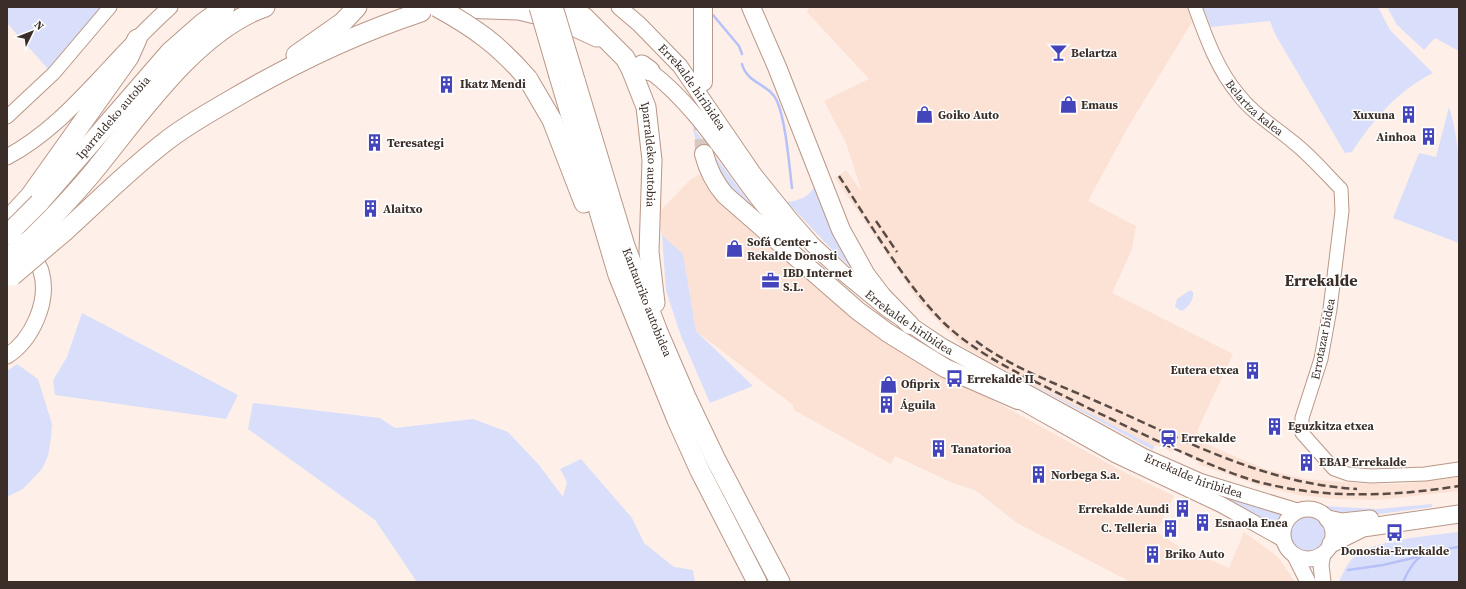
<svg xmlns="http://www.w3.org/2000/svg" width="1466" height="589" viewBox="0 0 1466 589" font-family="'Source Serif 4',serif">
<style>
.built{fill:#fce1d5}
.green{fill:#d9dffb}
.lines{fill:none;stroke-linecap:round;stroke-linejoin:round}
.stream{stroke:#b7c0f7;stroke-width:2.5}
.trunk-tunnel{stroke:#d7c8c1;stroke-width:18;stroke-dasharray:18 9;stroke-linecap:butt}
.tertiary-casing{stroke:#b99788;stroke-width:15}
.secondary-casing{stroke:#b99788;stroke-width:17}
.primary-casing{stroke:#b99788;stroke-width:19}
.trunk-casing{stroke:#b99788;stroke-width:20}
.motorway-casing{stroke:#b99788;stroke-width:21}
.tertiary{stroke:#fff;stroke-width:13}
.secondary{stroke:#fff;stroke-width:15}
.primary{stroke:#fff;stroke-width:17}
.trunk{stroke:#fff;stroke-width:18}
.motorway{stroke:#fff;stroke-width:19}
.rail{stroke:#594b45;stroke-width:2.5;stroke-dasharray:8 4;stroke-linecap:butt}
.motorway-bridge-casing{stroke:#b99788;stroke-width:21;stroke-linecap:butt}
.motorway-bridge{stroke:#fff;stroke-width:19}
.labels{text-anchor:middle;stroke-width:3;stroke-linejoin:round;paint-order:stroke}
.poi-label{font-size:12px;font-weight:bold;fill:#3b2d27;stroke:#fff;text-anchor:start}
.street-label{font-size:12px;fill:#3b2d27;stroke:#fff}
.district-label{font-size:16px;font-weight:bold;fill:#3b2d27;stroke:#fff}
</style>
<rect width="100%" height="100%" fill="#feefe8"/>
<path class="built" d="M809,7H1203L1211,27L1196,29L1192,22L1128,127L1088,201L1136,226L1132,249L1112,293L1233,354L1197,431L1201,436L1199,441L1265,469L1305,479L1369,484H1401L1459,477V491L1377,500L1337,499L1299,495L1257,485L1198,464L1199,462L1174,450L1173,452L1156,445L1154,446L1016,376L962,346L920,303L835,178L846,170L862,192L846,143L824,101L869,79L807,12Z
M701,174L713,190L952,378L1122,471L1174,496L1156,532L1180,547L1229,568L1244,532L1278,557L1295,582H1127V580L1017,523L975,490L955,484L895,456L891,464L794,410L793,405L696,331L683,254L662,235L658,221L660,211L691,179Z"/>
<path class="green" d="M7,7H101L49,70L7,23Z
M1203,7H1378L1390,30L1433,73C1397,91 1374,119 1352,152L1345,153L1275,34L1270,21L1211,27Z
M1387,7H1459V51L1435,38L1424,50L1397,25Z
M1449,107C1463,150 1459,198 1459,243L1393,218L1419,153L1436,157Z
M692,126L760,216L731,192L698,149Z
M816,184L853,269L836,254L787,202C801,200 809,197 816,184Z
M662,235L683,254L696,331L753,386L710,403L681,336L666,291Z
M1190,290L1193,292C1194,300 1189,306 1182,311L1175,307L1177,299Z
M82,313L238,395L226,419L55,395L53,380L67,357Z
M17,364L38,379L52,424L51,438L48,456L42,469L23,489L7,497V371Z
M1016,376L1154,446L1153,450Z
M253,403L380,418L395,428L473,419L508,432L539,465L563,497L567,482L560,469L581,459L632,518L644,543L674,567L693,570L695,582H417L375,520L248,429Z
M1215,494L1283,513L1276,527Z
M1432,504V507L1349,518L1323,506L1378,509Z
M1288 535a20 20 0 1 1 40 0a20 20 0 1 1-40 0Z
M1459,532V582H1339C1343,573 1347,563 1355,556C1372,540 1435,535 1459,532Z"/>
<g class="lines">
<path class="stream" d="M713,15L739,46L742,54
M742,64C747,84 770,84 777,101C786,122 789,164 792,188
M1348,570L1383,565L1421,556
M1403,582C1417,550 1427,552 1459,547"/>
<path class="trunk-tunnel" d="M703,112L704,154"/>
<defs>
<g id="tertiary">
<path id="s1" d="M1195,7C1206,37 1217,69 1238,94C1253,114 1274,126 1293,142C1311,156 1325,173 1341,189L1342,211L1330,309L1321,359L1302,418V433L1334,469L1348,474L1371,476L1425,474L1459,469"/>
<path d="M7,117L54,73L110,7"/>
</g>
<g id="secondary">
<path id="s2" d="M619,7L639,24L680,66L754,174L791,220L813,245L842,272L887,309L942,346L1143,456L1202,482L1297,511"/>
<path d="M650,71C693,104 721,149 753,192C764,208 778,222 791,236"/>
<path d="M7,157C46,136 74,106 104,74C125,51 147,28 170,7"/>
<path d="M7,356C32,340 50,301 41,271C39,264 32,256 28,250"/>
<path d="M1008,394L1116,455L1222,505L1283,539"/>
<circle cx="1308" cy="534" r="25"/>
<path d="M1295,556L1308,582"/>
<path d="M1323,582L1321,565L1323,554"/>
</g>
<path id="primary" d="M1328,519L1342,522L1370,519
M1331,544L1363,528L1459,514"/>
<path id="trunk" d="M703,7V82
M751,7L777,67L841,230L866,275L882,296L910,325
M704,154C708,170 714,182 725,195L858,311L888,333L945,368L1018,400"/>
<g id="motorway">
<path id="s3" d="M568,7L584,17L625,58L631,69L646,107L652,160L649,252L655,303"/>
<path d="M459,8L519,10L560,20L597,37"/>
<path d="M296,55L343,22L357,7"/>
<path d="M642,65L650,71"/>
<path d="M559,76L618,275L677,420L700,471L757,582"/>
<path d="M528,79L552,120L584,203"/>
<path id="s4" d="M575,80L625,246L658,332L686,397L716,460L780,582"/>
<path id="s5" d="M39,203L170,52L203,23L225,7"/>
<path d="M53,217C67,202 81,187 94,171C139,116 196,31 265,7"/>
<path d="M7,221L30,196L129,57L137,39"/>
<path d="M65,231C98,201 130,169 165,142C185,126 207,114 229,101C290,65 354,34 421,12"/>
</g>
</defs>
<use href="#tertiary" class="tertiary-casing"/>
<use href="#secondary" class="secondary-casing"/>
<use href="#primary" class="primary-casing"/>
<use href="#trunk" class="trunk-casing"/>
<use href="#motorway" class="motorway-casing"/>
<use href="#tertiary" class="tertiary"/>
<use href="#secondary" class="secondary"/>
<use href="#primary" class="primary"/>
<use href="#trunk" class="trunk"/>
<use href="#motorway" class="motorway"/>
<path class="rail" d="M839,176C870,223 904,283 944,323C981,358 1029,378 1074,401C1113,420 1152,439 1191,456C1216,467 1241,478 1267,484C1330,499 1396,496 1459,486
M876,221L897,252
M976,341C1012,368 1057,384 1098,402C1182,439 1264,484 1357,489"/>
<defs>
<path id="motorway-bridge" d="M437,7C475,28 499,45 528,79
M539,7L559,76
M553,7L575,80
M7,235L39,203
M7,258L31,239L53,217
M12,276L65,231"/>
</defs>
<use href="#motorway-bridge" class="motorway-bridge-casing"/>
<use href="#motorway-bridge" class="motorway-bridge"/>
</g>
<defs>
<symbol id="bar-bare" viewBox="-9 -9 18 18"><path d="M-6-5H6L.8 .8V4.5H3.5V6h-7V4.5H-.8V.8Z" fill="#4445ba" stroke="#fff" stroke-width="2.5" paint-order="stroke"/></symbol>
<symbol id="building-bare" viewBox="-9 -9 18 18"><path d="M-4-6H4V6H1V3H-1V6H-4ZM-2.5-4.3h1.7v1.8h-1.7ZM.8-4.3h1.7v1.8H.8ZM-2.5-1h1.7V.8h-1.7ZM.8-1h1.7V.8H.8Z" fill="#4445ba" stroke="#fff" stroke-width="2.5" paint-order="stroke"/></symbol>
<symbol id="shop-bare" viewBox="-9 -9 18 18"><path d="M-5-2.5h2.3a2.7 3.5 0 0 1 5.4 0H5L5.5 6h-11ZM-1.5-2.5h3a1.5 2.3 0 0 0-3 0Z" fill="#4445ba" stroke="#fff" stroke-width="2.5" paint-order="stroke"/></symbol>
<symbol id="office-bare" viewBox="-9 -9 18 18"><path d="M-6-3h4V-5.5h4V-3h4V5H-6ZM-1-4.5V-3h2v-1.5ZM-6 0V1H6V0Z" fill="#4445ba" stroke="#fff" stroke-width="2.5" paint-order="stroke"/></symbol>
<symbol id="bus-bare" viewBox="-9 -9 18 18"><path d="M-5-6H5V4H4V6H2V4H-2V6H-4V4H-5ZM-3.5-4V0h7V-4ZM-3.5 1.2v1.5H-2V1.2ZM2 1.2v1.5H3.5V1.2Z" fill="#4445ba" stroke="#fff" stroke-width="2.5" paint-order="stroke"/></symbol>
<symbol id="station-bare" viewBox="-9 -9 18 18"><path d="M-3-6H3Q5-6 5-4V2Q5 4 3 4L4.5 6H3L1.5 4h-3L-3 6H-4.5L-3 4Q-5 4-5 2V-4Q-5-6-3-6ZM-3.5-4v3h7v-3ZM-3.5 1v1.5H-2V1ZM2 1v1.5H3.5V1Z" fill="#4445ba" stroke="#fff" stroke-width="2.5" paint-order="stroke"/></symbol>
</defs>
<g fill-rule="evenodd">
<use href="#bar-bare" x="1046" y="40" width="25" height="25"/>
<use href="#building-bare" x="434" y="72" width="25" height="25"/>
<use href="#shop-bare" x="1056" y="92" width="25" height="25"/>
<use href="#shop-bare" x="912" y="102" width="25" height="25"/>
<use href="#building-bare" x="1396" y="102" width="25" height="25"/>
<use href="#building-bare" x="1416" y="124" width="25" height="25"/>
<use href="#building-bare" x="362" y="130" width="25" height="25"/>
<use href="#building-bare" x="358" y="196" width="25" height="25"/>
<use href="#shop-bare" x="722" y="236" width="25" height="25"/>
<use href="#office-bare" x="758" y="268" width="25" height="25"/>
<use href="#building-bare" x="1240" y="358" width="25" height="25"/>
<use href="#bus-bare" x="942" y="366" width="25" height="25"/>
<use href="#shop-bare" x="876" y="372" width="25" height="25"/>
<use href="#building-bare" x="874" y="392" width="25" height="25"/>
<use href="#building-bare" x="1262" y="414" width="25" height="25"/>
<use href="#station-bare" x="1156" y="426" width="25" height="25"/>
<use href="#building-bare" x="926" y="436" width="25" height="25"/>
<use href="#building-bare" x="1294" y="450" width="25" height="25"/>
<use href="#building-bare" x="1026" y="462" width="25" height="25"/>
<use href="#building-bare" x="1170" y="496" width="25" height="25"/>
<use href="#building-bare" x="1190" y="510" width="25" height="25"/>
<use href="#building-bare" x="1158" y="516" width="25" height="25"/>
<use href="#bus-bare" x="1382" y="520" width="25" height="25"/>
<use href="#building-bare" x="1140" y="542" width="25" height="25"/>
</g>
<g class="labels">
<g class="poi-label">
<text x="1071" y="57">Belartza</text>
<text x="460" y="88">Ikatz Mendi</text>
<text x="1081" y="109">Emaus</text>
<text x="938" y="119">Goiko Auto</text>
<text x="1395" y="119" text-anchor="end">Xuxuna</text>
<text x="1416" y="141" text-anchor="end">Ainhoa</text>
<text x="387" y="147">Teresategi</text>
<text x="383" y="213">Alaitxo</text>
<text x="747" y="246">Sofá Center -<tspan x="747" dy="14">Rekalde Donosti</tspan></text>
<text x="783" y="277">IBD Internet<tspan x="783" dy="14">S.L.</tspan></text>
<text x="1239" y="374" text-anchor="end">Eutera etxea</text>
<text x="967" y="383">Errekalde II</text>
<text x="901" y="388">Ofiprix</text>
<text x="900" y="409">Águila</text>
<text x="1288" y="430">Eguzkitza etxea</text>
<text x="1181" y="442">Errekalde</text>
<text x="951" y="453">Tanatorioa</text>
<text x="1319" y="466">EBAP Errekalde</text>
<text x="1051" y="479">Norbega S.a.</text>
<text x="1169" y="513" text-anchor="end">Errekalde Aundi</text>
<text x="1215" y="527">Esnaola Enea</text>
<text x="1157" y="532" text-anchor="end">C. Telleria</text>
<text x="1395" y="555" text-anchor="middle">Donostia-Errekalde</text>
<text x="1165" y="558">Briko Auto</text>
</g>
<g class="street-label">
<text dy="4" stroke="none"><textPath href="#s2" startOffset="109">Errekalde hiribidea</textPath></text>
<text dy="4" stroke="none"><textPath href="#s1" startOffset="119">Belartza kalea</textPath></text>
<text dy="4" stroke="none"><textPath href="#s5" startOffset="113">Iparraldeko autobia</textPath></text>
<text dy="4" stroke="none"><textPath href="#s3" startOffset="178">Iparraldeko autobia</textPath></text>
<text dy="4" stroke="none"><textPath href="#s4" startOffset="234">Kantauriko autobidea</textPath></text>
<text dy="4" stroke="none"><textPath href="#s2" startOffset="432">Errekalde hiribidea</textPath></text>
<text transform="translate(1323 339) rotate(-79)" y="4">Errotazar bidea</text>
<text dy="4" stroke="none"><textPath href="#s2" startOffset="756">Errekalde hiribidea</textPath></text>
</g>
<g class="district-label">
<text x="1321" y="286">Errekalde</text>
</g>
</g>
<rect width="1466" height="589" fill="none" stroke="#3b2d27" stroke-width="16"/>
<g transform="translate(32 32) rotate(47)" stroke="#ffffff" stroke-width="3" paint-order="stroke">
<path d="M0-3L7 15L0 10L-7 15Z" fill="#3b2d27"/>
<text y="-6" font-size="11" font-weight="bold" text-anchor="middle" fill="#3b2d27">N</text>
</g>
</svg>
